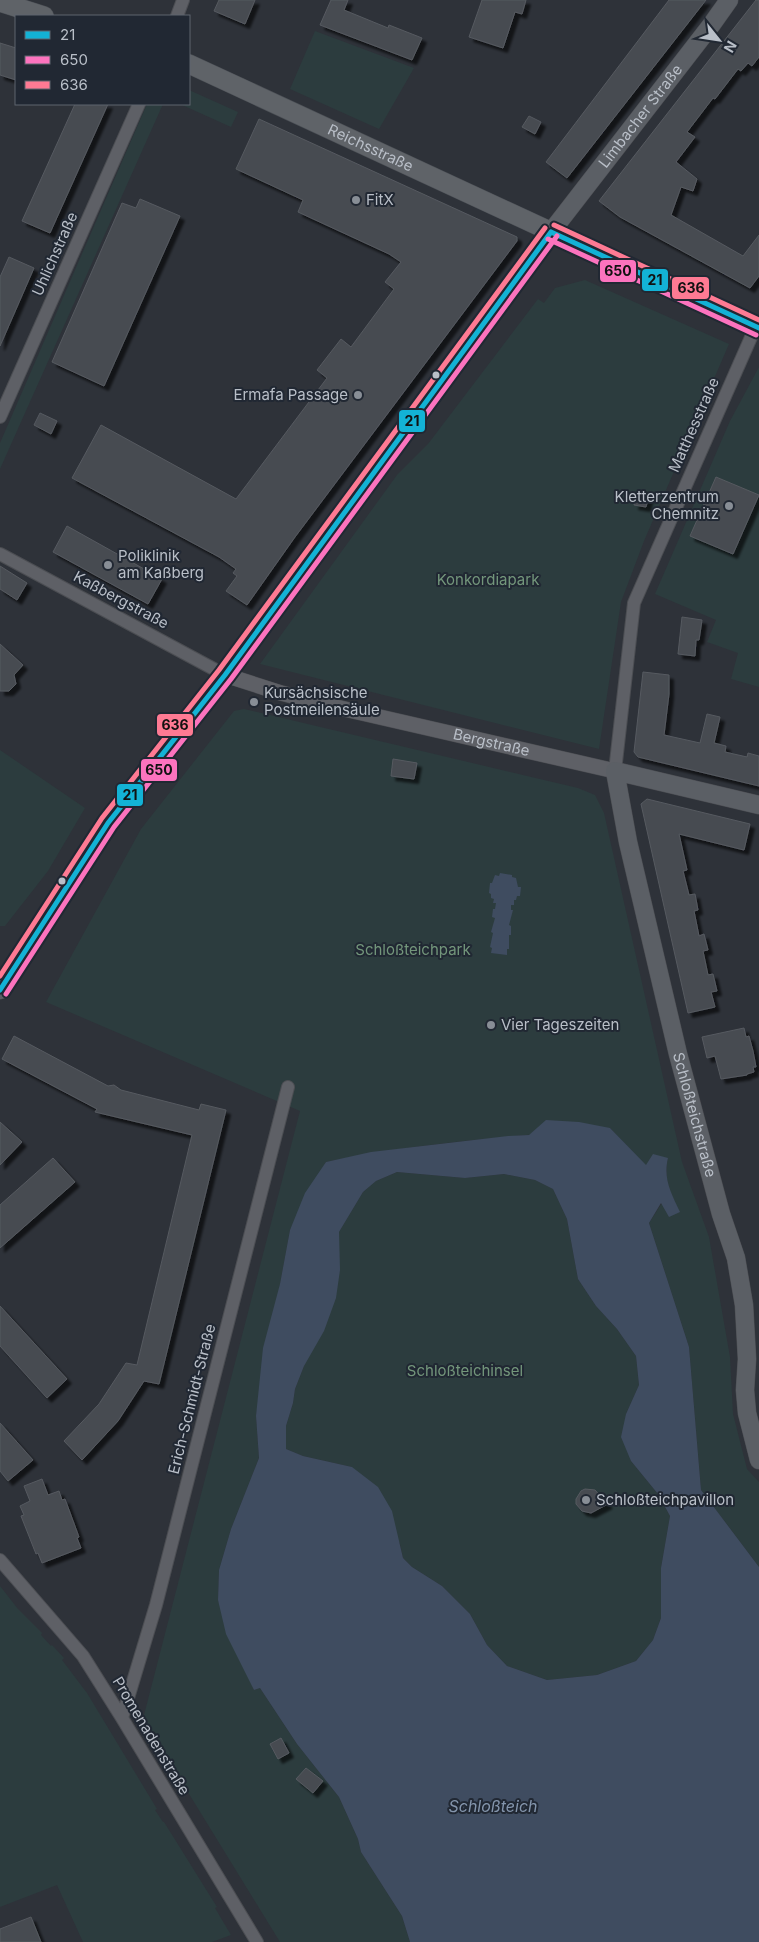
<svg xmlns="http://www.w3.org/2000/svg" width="759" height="1942" viewBox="0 0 759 1942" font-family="Inter,sans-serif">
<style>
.green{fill:#2c3c3e}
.water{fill:#3f4c60;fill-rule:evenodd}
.building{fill:#474b51;stroke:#565a60;filter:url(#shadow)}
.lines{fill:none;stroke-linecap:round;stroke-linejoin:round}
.minor-casing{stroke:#4c4e53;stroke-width:14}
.tertiary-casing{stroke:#4c4e53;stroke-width:16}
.secondary-casing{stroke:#4c4e53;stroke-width:19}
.primary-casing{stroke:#4b4f55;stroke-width:20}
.minor{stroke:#5e6066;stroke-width:12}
.tertiary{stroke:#5e6066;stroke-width:15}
.secondary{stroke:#5b5f65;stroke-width:18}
.primary{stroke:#5f6368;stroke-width:19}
.bus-1-casing{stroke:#212833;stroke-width:9}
.bus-2-casing{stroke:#212833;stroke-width:9}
.bus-3-casing{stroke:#212833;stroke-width:9}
.bus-1{stroke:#13b2d5;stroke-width:5}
.bus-2{stroke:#fc73be;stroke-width:5}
.bus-3{stroke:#fe7a93;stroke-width:5}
.poi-dot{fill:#888e96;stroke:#212833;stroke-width:2}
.bus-dot{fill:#b9bfc8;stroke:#212833;stroke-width:2}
.labels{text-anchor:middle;stroke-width:4;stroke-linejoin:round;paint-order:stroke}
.street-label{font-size:15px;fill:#b9bfc8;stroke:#212833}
.poi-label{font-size:15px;fill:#b9bfc8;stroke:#212833;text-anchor:start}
.park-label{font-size:15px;fill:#73967b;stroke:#212833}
.water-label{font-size:16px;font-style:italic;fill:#8495ac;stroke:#212833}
.line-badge{stroke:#212833;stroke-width:2}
.pale-badge-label{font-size:14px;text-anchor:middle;font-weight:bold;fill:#111}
</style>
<defs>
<filter id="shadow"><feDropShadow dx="4.5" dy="4.5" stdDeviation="1" flood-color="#0009"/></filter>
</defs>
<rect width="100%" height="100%" fill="#2e3239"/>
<path class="green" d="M315,31L414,68L379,129L290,89Z
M189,90L238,112L231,127L180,104H189Z
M147,104H163L0,469V443Z
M585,280L729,344L644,541L621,602L599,749L260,664L397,475L428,444L538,299L544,303L555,288Z
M759,367V687L731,679L738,653L707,642L716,620L655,594L730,421Z
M244,709L578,788L595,795L604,813L682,1162L709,1237L730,1357L733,1414L747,1469L759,1482V1567L701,1490L689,1347L649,1223L662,1203L679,1212C671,1193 663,1179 668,1158L646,1166L610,1128C515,1136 420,1142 326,1162L290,1230L256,1416L259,1458L231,1529L219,1570L218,1600L254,1690L260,1688L297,1744L339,1797L358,1839L361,1852L402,1916L410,1942H280L143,1719L300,1111L46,1002L141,829L234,711Z
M0,750L85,808L48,871L5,926H0Z
M397,1172L465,1178L504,1174L535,1180L553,1189L567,1219L578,1279L596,1306L617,1329L636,1356L639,1385L626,1414L631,1461L658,1494L670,1516L661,1568V1618L653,1640L636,1661L597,1675L547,1680L507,1666L487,1645L470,1614L442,1586L412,1567L403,1558L400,1544L352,1467L303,1456L286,1449V1426L293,1403L295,1389L304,1366L338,1247L339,1232L363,1192L376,1181Z
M0,1586L18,1609L42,1633L41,1635L51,1646L52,1645L64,1658L62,1660L87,1693L157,1809L155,1810L163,1822H164L217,1907L215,1908L231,1935L212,1942H83L57,1885L0,1907Z"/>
<path class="water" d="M500,873L512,875V877L516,878L518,887H521L520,896H517L516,900H514V905H511V910H513L509,925L511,926V935H509V949H507V955L491,953L492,948L490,947L493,933L491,932L495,918L492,917L493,909H495L496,903H493L494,899L491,898V894L489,893L490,883H492L495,875L499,876Z
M546,1120L579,1122L610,1128L646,1165L653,1154L668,1158C663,1179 671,1193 680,1212L669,1217L661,1203L649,1223L689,1347L701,1490L759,1567V1942H410L402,1916L361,1852L358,1839L339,1797L297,1744L260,1688L254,1690L226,1634L218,1600L219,1570L231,1529L259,1458L256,1416L263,1348L280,1284L290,1230L305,1193L326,1162L371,1152L508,1136L529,1135ZM397,1172L465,1178L504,1174L535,1180L553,1189L567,1219L578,1279L596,1306L617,1329L636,1356L639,1385L626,1414L621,1437L631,1461L658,1494L670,1516L661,1568V1618L653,1640L636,1661L597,1675L547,1680L507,1666L487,1645L470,1614L442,1586L412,1567L403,1558L392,1511L378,1487L352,1467L303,1456L286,1449V1426L293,1403L295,1389L304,1366L324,1331L336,1298L340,1270L339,1232L363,1192L376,1181Z"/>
<path class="building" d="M219,0H255L245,24L214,11Z
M331,0H348L344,10L388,28L389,25L422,38L412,60L320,25Z
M482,0H526L522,14L515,12L503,48L469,37Z
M669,0H706L567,178L546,162Z
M756,0H759V57L752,66L748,63L741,71L738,69L715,99L713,98L687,132L695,137L676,162L697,179L693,191L681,187L671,215L743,256L759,235V276L750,288L620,217L599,201Z
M0,43L16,48V80L0,75Z
M75,104H108L50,233L22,221Z
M529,116L541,122L535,134L522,127Z
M259,119L517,237V241L295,537L247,605L226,591L237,576L233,573L236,569L219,557L72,478L101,425L236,499L327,378L317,370L341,339L351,347L394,289L385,282L401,262L389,254L298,212L303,200L236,169Z
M140,199L180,216L104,386L52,362L122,203L136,208Z
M9,257L34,268L0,346V277Z
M40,413L57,421L51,434L34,425Z
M716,477L759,495L733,554L690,536Z
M637,493L649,495L646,507L634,505Z
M67,526L162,579L148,604L53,552Z
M0,566L27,583L17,600L0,589Z
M682,617L702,620L699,640H696L695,656L678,654Z
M0,644L23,665L14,675L16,684L9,691H0Z
M643,672L669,675V694L664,735L700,743L707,714L720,717L714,743L726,746L725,752L747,757L748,753L759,756V786L638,757L634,752Z
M393,759L417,763L414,779L391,776Z
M647,799L750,824L744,850L679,834L687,870L683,871L689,895L695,894L698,910L694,911L699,936L704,934L708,950L703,951L708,975L713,974L717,991L711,992L715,1007L688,1013L641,804Z
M744,1028L746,1037L749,1036L753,1051L756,1067H753L754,1072L747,1074V1075L721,1079L715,1056L707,1058L702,1037Z
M14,1036L108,1086L114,1085L121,1090L199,1110L201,1104L226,1110L159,1384L144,1381L118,1421L82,1460L64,1441L99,1404L126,1363L137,1365L192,1135L95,1112L97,1109L2,1059Z
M0,1122L22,1142L0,1165Z
M53,1158L75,1182L0,1248V1205Z
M0,1306L67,1379L47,1398L0,1346Z
M0,1423L33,1460L8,1481L0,1471Z
M42,1479L48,1495L59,1491L62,1500L65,1499L79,1537L77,1538L81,1548L42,1563L38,1553L36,1554L21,1516L24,1515L20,1506L30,1501L24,1486Z
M585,1489L595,1490L608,1504L591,1513L582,1511L576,1504V1499L581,1491Z
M281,1738L289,1753L278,1759L270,1744Z
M306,1768L323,1781L313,1793L296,1779Z
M31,1917L41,1942H0V1929Z"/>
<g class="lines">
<defs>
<path id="minor" d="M177,16L183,0
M0,417L139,104
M0,554L225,675
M615,771L634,603L756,326
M0,1560L83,1656L122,1718L257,1942
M122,1718L156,1605L288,1087"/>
<g id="tertiary">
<path id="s1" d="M225,675L281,693L336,707L615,771"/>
</g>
<g id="secondary">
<path id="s2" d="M759,805L615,771L628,842L678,1054L721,1214L736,1258L744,1305L747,1359L745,1390L747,1413L759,1460"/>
<path id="s3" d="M0,990L108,823L225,675L551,232L712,24L729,0"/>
</g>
<g id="primary">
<path d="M0,2L44,16"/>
<path id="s4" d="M189,64L759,328"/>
</g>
</defs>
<use href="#minor" class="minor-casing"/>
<use href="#tertiary" class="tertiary-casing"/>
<use href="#secondary" class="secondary-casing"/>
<use href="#primary" class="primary-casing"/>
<use href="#minor" class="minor"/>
<use href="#tertiary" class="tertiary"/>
<use href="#secondary" class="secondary"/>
<use href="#primary" class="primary"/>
<defs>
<path id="bus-1" d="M551,232L759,328
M0,990L108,823L225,675L551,232"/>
<path id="bus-2" d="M548,239L756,335
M6,994L114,827L231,679L557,236"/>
<path id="bus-3" d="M554,225L759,320
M0,976L102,818L219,670L545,228"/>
</defs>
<use href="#bus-1" class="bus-1-casing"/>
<use href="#bus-2" class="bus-2-casing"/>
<use href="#bus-3" class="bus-3-casing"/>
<use href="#bus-1" class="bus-1"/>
<use href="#bus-2" class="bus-2"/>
<use href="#bus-3" class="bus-3"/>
</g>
<g class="poi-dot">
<circle cx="356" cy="200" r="5"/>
<circle cx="358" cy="395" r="5"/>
<circle cx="729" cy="506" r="5"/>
<circle cx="108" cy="565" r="5"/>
<circle cx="254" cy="702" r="5"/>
<circle cx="491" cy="1025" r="5"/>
<circle cx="586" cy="1500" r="5"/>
</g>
<g class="bus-dot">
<circle cx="436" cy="375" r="4.5"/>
<circle cx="62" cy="881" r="4.5"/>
</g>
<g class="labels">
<g class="street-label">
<text dy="5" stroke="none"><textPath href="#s3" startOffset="1084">Limbacher Straße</textPath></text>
<text dy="5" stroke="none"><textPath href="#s4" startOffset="200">Reichsstraße</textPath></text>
<text transform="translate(55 254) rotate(-66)" y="5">Uhlichstraße</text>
<text transform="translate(694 425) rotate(-66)" y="5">Matthesstraße</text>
<text transform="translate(121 600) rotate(28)" y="5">Kaßbergstraße</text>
<text dy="5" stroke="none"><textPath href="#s1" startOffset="275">Bergstraße</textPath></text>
<text dy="5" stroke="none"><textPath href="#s2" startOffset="501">Schloßteichstraße</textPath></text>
<text transform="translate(192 1399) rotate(-76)" y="5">Erich-Schmidt-Straße</text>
<text transform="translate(151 1736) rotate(59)" y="5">Promenadenstraße</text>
</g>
<g class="poi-label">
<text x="366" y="205">FitX</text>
<text x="348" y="400" text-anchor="end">Ermafa Passage</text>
<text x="719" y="502" text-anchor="end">Kletterzentrum<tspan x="719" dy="17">Chemnitz</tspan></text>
<text x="118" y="561">Poliklinik<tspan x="118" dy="17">am Kaßberg</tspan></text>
<text x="264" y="698">Kursächsische<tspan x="264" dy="17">Postmeilensäule</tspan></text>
<text x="501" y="1030">Vier Tageszeiten</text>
<text x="596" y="1505">Schloßteichpavillon</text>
</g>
<g class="park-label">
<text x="488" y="585">Konkordiapark</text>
<text x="413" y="955">Schloßteichpark</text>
<text x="465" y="1376">Schloßteichinsel</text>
</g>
<g class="water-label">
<text x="493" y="1812">Schloßteich</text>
</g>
</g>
<g class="line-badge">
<rect x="599" y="259" width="38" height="24" rx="5" fill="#fc73be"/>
<rect x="641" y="268" width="28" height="24" rx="5" fill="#13b2d5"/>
<rect x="671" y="276" width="39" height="24" rx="5" fill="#fe7a93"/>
<rect x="398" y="409" width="28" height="24" rx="5" fill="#13b2d5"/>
<rect x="156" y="713" width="38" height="24" rx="5" fill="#fe7a93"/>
<rect x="140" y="758" width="38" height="24" rx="5" fill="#fc73be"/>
<rect x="116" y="783" width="28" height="24" rx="5" fill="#13b2d5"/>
</g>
<g class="pale-badge-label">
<text x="618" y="276">650</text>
<text x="655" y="285">21</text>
<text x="691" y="293">636</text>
<text x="412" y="426">21</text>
<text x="175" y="730">636</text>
<text x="159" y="775">650</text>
<text x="130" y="800">21</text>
</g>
<rect x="15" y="15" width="175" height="90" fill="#212833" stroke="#5e646f"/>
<rect x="25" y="31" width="25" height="8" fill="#13b2d5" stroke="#5e646f"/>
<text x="60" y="40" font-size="15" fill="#b9bfc8">21</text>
<rect x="25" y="56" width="25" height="8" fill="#fc73be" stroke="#5e646f"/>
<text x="60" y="65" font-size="15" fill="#b9bfc8">650</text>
<rect x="25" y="81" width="25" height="8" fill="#fe7a93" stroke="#5e646f"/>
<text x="60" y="90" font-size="15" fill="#b9bfc8">636</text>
<g transform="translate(719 40) rotate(120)" stroke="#212833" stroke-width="4" paint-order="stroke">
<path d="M0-4L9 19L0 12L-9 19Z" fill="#b9bfc8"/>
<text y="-8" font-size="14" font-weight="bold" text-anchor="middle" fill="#b9bfc8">N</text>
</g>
</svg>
